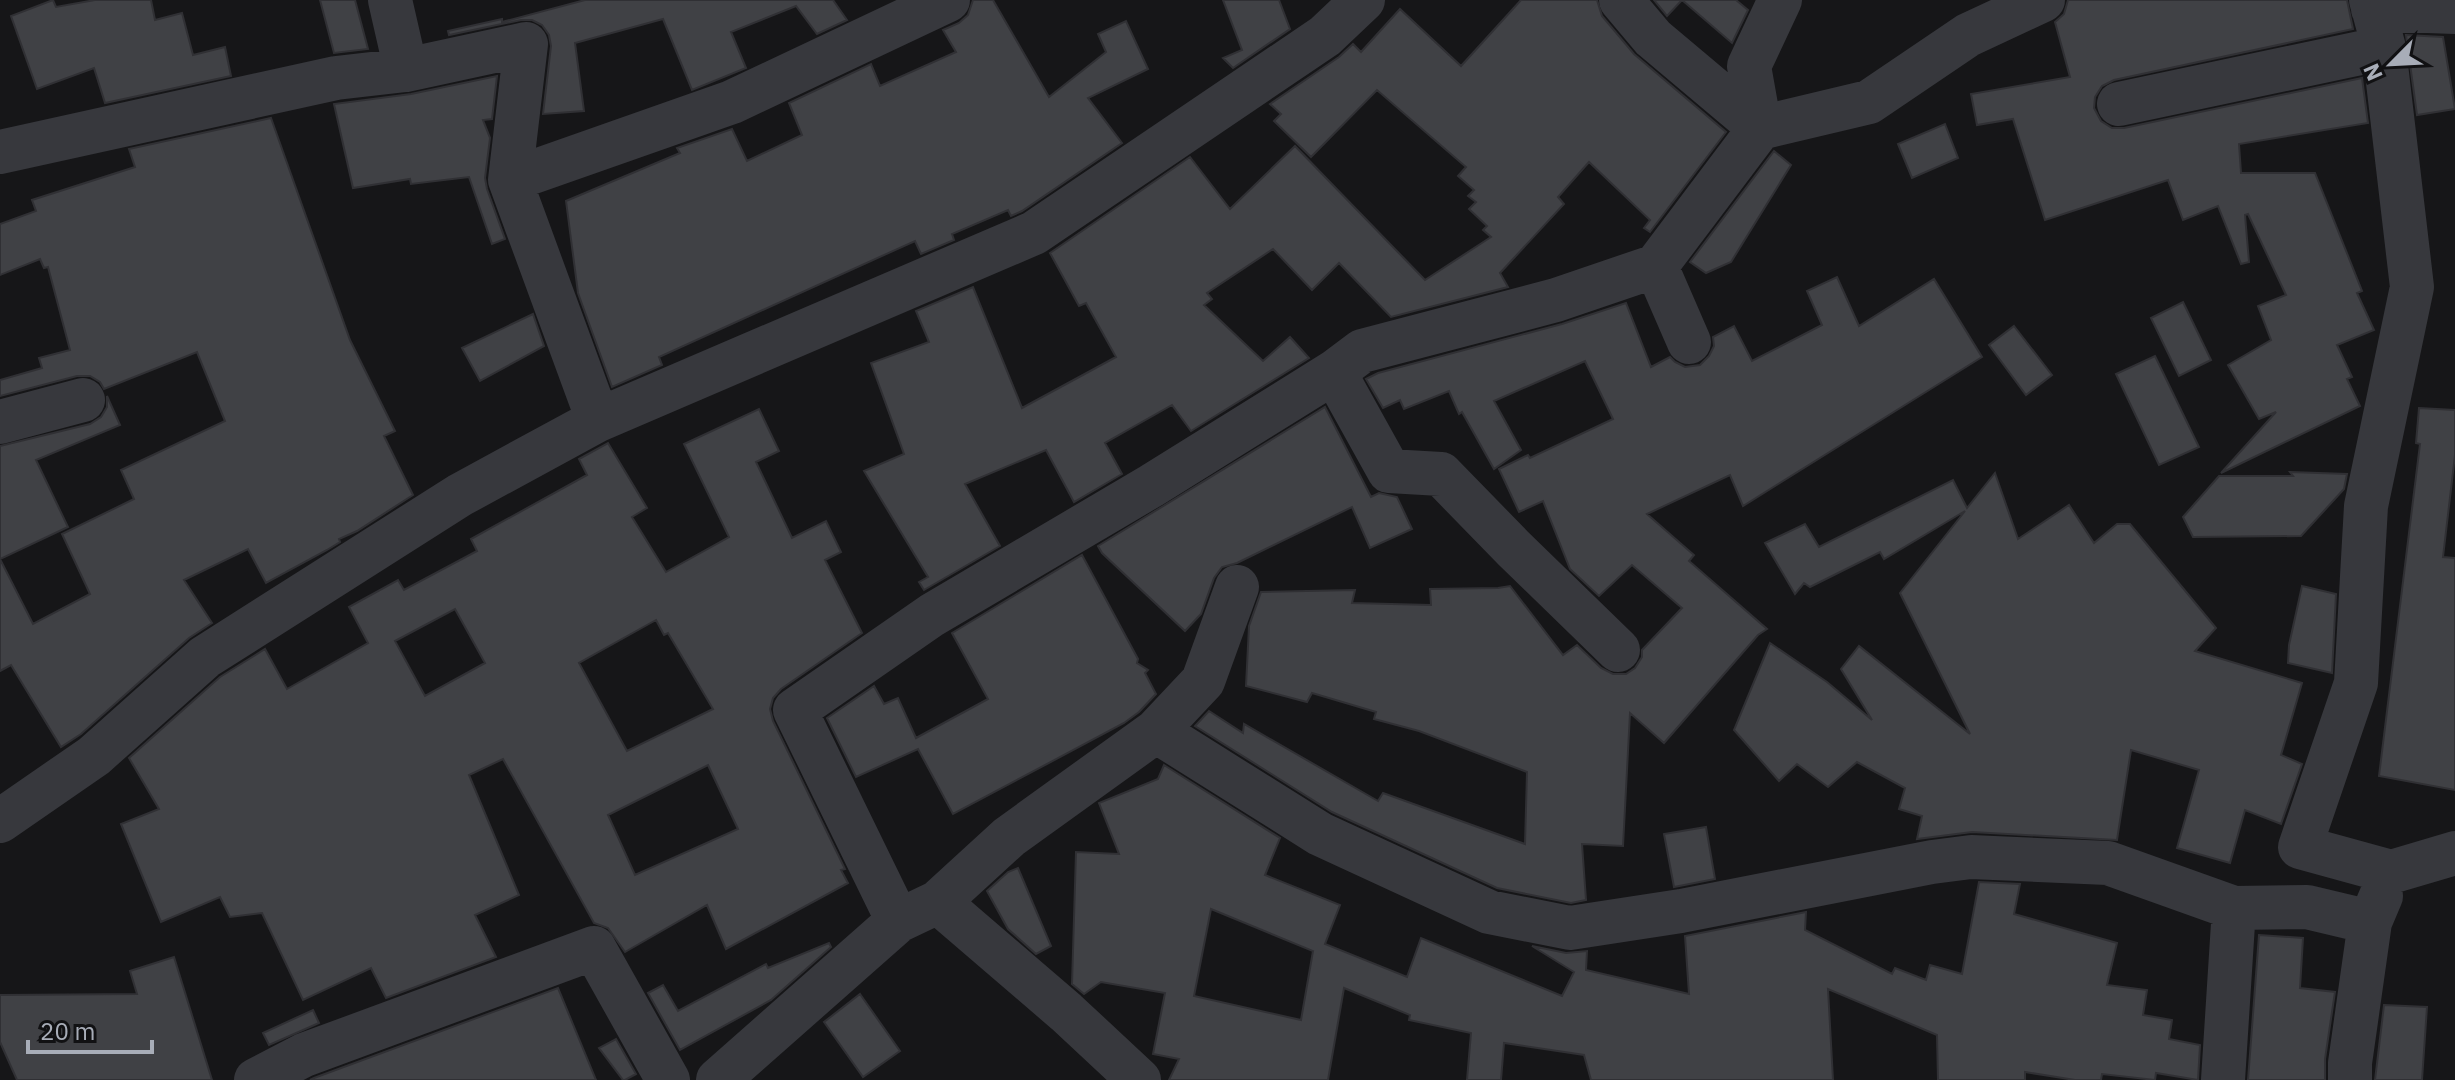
<svg xmlns="http://www.w3.org/2000/svg" width="2455" height="1080" viewBox="0 0 2455 1080" font-family="'IBM Plex Sans',sans-serif">
<style>
.building{fill:#404145;stroke:#303034;stroke-width:2;fill-rule:evenodd}
.lines{fill:none;stroke-linecap:round;stroke-linejoin:round}
.minor{stroke:#37383d;stroke-width:44}
</style>
<rect width="100%" height="100%" fill="#161618"/>
<path class="building" d="M53,0L56,7L95,0H151L155,20L182,13L193,55L225,47L231,76L105,103L94,68L37,89L11,16Z
M320,0H355L368,49L334,53Z
M585,0H833L847,20L817,34L796,6L731,32L746,68L692,90L663,19L575,43L584,111L543,114L551,46L549,35L542,25L532,20H521L449,35L448,31L502,19V22Z
M973,0H993L1049,97L1106,52L1098,34L1126,21L1148,69L1088,98L1122,143L1022,211L1011,216L1008,210L952,234L954,240L921,254L915,241L659,357L662,365L612,387L578,293L566,201L680,153L677,148L732,129L747,161L802,135L789,103L871,64L880,86L956,52L943,30L959,23L968,15Z
M1223,0H1279L1290,29L1233,68L1223,58L1242,50Z
M1521,0H1597L1602,16L1634,54L1726,132L1650,232L1644,228L1650,220L1589,162L1558,197L1564,204L1500,273L1508,287L1391,317L1339,263L1312,290L1273,249L1207,293L1212,299L1204,305L1263,361L1290,337L1309,358L1191,431L1172,405L1105,443L1122,474L1074,502L1046,450L965,484L1000,546L924,590L919,582L928,577L864,471L904,454L871,363L929,342L916,311L973,287L1022,408L1116,357L1086,303L1079,306L1050,253L1190,157L1230,209L1295,146L1425,280L1491,237L1483,230L1487,226L1469,209L1476,202L1468,196L1474,190L1458,176L1466,167L1377,90L1311,157L1274,121L1281,114L1270,104L1339,57L1353,44L1361,52L1400,9L1461,66Z
M1654,0H1736L1748,10L1732,43L1682,0L1667,16Z
M2068,0H2347L2353,29L2114,80L2102,86L2095,97L2094,108L2101,121L2112,128H2124L2362,78L2368,123L2239,144L2241,173H2315L2362,291L2357,293L2374,330L2337,345L2352,377L2347,379L2360,406L2221,473L2276,412L2259,419L2228,365L2271,340L2258,306L2286,295L2248,214L2245,215L2249,262L2241,264L2218,206L2183,220L2168,180L2045,220L2013,119L1977,125L1971,94L2070,77L2055,22L2064,14Z
M2406,35L2443,37L2455,109L2417,115Z
M497,76L492,119L483,120L490,138L485,178L487,189L505,239L492,244L469,177L411,184L410,179L353,188L334,104L411,94Z
M271,118L350,340L395,431L384,436L413,495L357,531L339,539L340,542L327,550L266,583L248,549L184,580L212,623L189,638L81,734L61,747L11,665L0,671V446L90,424L101,417L107,407V396L120,425L36,460L68,527L0,559L33,624L90,594L62,534L134,499L121,470L225,421L197,352L104,389L100,382L90,376H77L0,396V380L42,368L39,358L70,350L48,267L44,268L40,259L0,275V224L36,211L32,200L135,167L129,149Z
M1945,124L1958,158L1912,178L1898,144Z
M1774,151L1791,165L1731,262L1706,273L1690,262Z
M1837,277L1859,326L1934,279L1982,357L1743,506L1730,475L1647,514L1694,555L1689,561L1767,629L1758,635L1664,743L1630,713L1623,846L1582,844L1586,900L1571,903L1497,888L1332,812L1195,726L1209,711L1243,733L1244,724L1378,801L1383,793L1525,844L1527,772L1419,731L1374,719L1376,712L1312,693L1307,702L1246,686L1249,626L1261,592L1355,590L1352,603L1431,605L1430,589L1498,588L1510,586L1563,655L1577,645L1601,668L1613,674H1626L1635,668L1642,657V650L1682,608L1632,565L1599,596L1570,569L1543,501L1519,512L1499,469L1528,455L1530,458L1613,419L1585,361L1494,401L1521,450L1494,469L1462,412L1459,414L1449,391L1404,409L1400,400L1383,408L1366,379L1378,373L1562,324L1626,303L1651,367L1670,357L1675,362L1685,367L1700,365L1709,356L1714,346L1713,337L1734,326L1752,361L1822,325L1807,291Z
M2183,302L2211,360L2179,376L2151,318Z
M533,314L544,346L480,381L462,348Z
M2014,326L2052,375L2026,395L1989,345Z
M2155,356L2199,447L2159,465L2116,374Z
M1325,407L1371,497L1379,493L1397,497L1412,529L1370,548L1352,507L1237,563L1222,567L1214,578L1201,614L1185,631L1102,553L1098,546Z
M2419,408L2455,410V455L2443,557L2455,558V790L2379,776L2420,444L2416,443Z
M759,409L779,451L756,462L792,538L826,521L841,552L825,560L862,633L781,689L773,698L770,709L773,721L845,869L841,870L848,883L726,949L707,905L625,952L608,928L594,923L503,759L469,775L519,895L475,915L496,957L386,998L371,968L303,1000L262,913L230,917L220,897L161,922L121,824L159,809L129,758L220,677L265,649L287,689L368,643L349,607L398,580L404,590L477,551L471,539L587,475L579,459L608,443L647,508L632,517L666,572L729,537L684,444ZM455,609L485,663L425,696L395,641ZM656,620L664,635L668,633L713,709L627,751L579,663ZM708,765L738,829L635,875L608,815Z
M2290,472L2347,474L2344,489L2301,536L2193,537L2183,517L2219,476H2293Z
M1995,473L2018,539L2069,505L2094,543L2117,524H2130L2216,628L2195,651L2302,683L2281,755L2302,764L2281,824L2245,810L2230,863L2177,848L2199,770L2131,750L2117,840L1972,832L1917,839L1922,816L1899,809L1905,788L1857,762L1828,787L1797,764L1779,781L1734,730L1770,643L1827,682L1872,720L1841,669L1859,646L1970,734L1900,593L1965,511L1884,559L1880,552L1810,587L1804,583L1795,594L1765,543L1805,524L1819,547L1953,480L1967,508Z
M1082,555L1138,659L1137,663L1148,670L1145,673L1156,694L1139,712L1124,723L953,814L918,749L856,777L827,718L874,686L884,704L898,698L916,738L988,699L952,633Z
M2302,586L2336,594L2332,673L2288,663L2289,645Z
M1164,765L1280,838L1265,875L1340,905L1325,944L1407,977L1421,938L1562,996L1574,972L1532,946L1566,953L1587,951L1586,970L1689,994L1685,936L1806,912L1805,930L1892,974L1895,968L1926,980L1930,965L1962,974L1979,882L2020,884L2014,914L2117,943L2107,985L2147,990L2143,1015L2172,1020L2169,1039L2200,1045L2198,1080L2156,1073L2155,1080L2102,1074L2101,1080H2075L2025,1072V1080H1938L1937,1035L1828,989L1833,1080H1591L1584,1055L1504,1043L1501,1080H1467L1471,1033L1409,1020L1410,1015L1344,988L1328,1080H1169L1179,1059L1153,1054L1165,993L1101,982L1084,994L1072,984L1076,852L1119,854L1099,803L1158,779ZM1211,909L1313,951L1301,1020L1194,996Z
M1706,827L1715,879L1674,887L1664,834Z
M1018,868L1051,946L1036,954L1008,929L987,891L1008,872Z
M2259,935L2303,938L2300,988L2335,992L2325,1059V1080H2248Z
M829,943L831,947L771,1000L680,1050L648,993L663,985L678,1011L766,964L768,968Z
M174,957L212,1080H17L0,1042V995L137,994L130,971Z
M558,988L596,1080H310L314,1078Z
M860,994L900,1051L863,1077L824,1022Z
M2384,1005L2427,1007L2422,1080H2375Z
M313,1010L319,1023L269,1045L263,1033Z
M616,1039L636,1074L625,1080H623L599,1048Z"/>
<g class="lines">
<path class="minor" d="M390,0L406,70
M1621,0L1653,38L1760,128
M2371,0L2384,48L2412,287L2366,506L2356,683L2300,847L2391,872L2455,853
M2373,9L2455,12
M2119,104L2384,48
M1760,128L1749,66L1780,0
M0,152L336,78L406,70L526,44L510,180L598,420
M510,180L732,102L948,0
M1656,266L1760,128L1869,102L1968,35L2043,0
M1334,372L1389,471L1441,474L1513,548L1618,650
M0,422L83,400
M1156,731L1320,834L1489,912L1570,928L1681,911L1932,862L1971,857L2108,863L2234,908L2307,907L2370,922
M0,821L94,756L205,657L460,495L598,420L1034,233L1325,36L1363,0
M938,902L1066,1012L1139,1080
M898,921L795,710L932,615L1151,486L1334,372L1362,351L1556,300L1656,266L1689,342
M256,1080L304,1055L594,948L668,1080
M718,1080L898,921L938,902L1009,837L1156,731L1203,681L1237,587
M2223,1080L2234,908
M2350,1080V1063L2370,922L2381,896"/>
</g>
<g transform="translate(2391 64) rotate(246)" stroke="#111113" stroke-width="6" paint-order="stroke">
<path d="M0-6L14 30L0 20L-14 30Z" fill="#a8adb8"/>
<text y="-12" font-size="22" font-weight="bold" text-anchor="middle" fill="#a8adb8">N</text>
</g>
<path d="M28 1040v12h124v-12" fill="none" stroke="#a8adb8" stroke-width="4"/>
<text x="40" y="1040" font-size="24" fill="#a8adb8" stroke="#111113" stroke-width="6" paint-order="stroke">20 m</text>
</svg>
